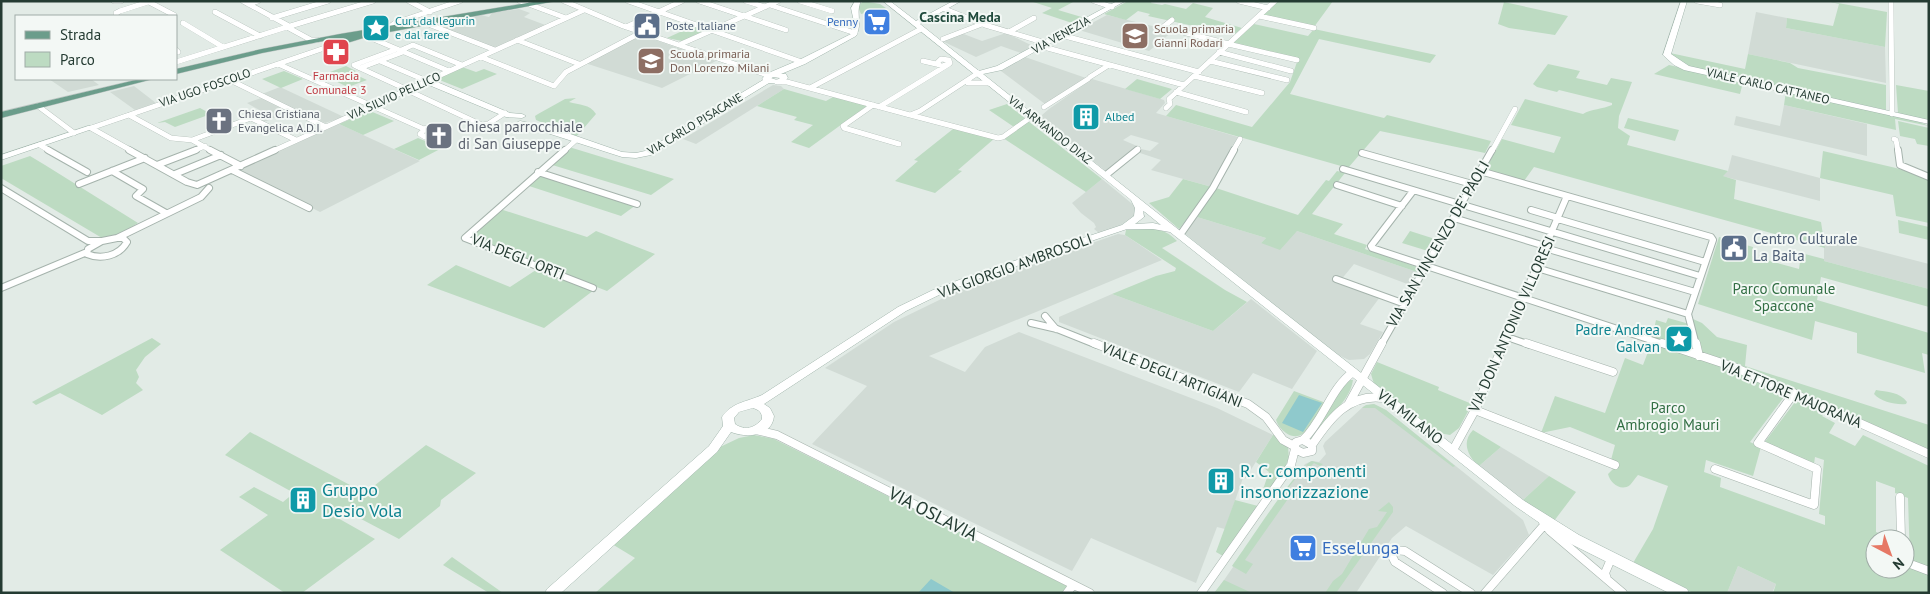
<svg xmlns="http://www.w3.org/2000/svg" width="1930" height="594" viewBox="0 0 1930 594" font-family="'PT Sans',sans-serif">
<style>
.built{fill:#d1dbd5}
.green{fill:#bddbc2}
.water{fill:#8fc9cc}
.lines{fill:none;stroke-linecap:round;stroke-linejoin:round}
.street-far2-casing{stroke:#a5b3ac;stroke-width:5.5}
.street-far1-casing{stroke:#a5b3ac;stroke-width:8}
.street-casing{stroke:#a5b3ac;stroke-width:9}
.secondary-casing{stroke:#a2b6ad;stroke-width:1}
.primary-casing{stroke:#c2c8c6;stroke-width:1}
.street-far2{stroke:#fff;stroke-width:5}
.street-far1{stroke:#fff;stroke-width:6}
.street{stroke:#fff;stroke-width:8}
.secondary{fill:#fff;fill-rule:evenodd}
.primary{fill:#6b9d8b;fill-rule:evenodd}
.labels{text-anchor:middle;stroke-width:4;stroke-linejoin:round;paint-order:stroke}
.far-culture-label{font-size:12px;fill:#0d838f;stroke:#f3f8f5;text-anchor:start}
.far-shop-label{font-size:12px;fill:#366cbe;stroke:#f3f8f5;text-anchor:end}
.far-service-label{font-size:12px;fill:#4e5e75;stroke:#f3f8f5;text-anchor:start}
.far-education-label{font-size:12px;fill:#785e54;stroke:#f3f8f5;text-anchor:start}
.far-street-label{font-size:12px;fill:#243b32;stroke:#f3f8f5}
.far-health-label{font-size:12px;fill:#be3a42;stroke:#f3f8f5}
.far-worship-label{font-size:12px;fill:#5b616d;stroke:#f3f8f5;text-anchor:start}
.far-neighbourhood-label{font-size:14px;font-weight:bold;fill:#214b3d;stroke:#f3f8f5}
.worship-label{font-size:15px;fill:#5b616d;stroke:#f3f8f5;text-anchor:start}
.service-label{font-size:15px;fill:#4e5e75;stroke:#f3f8f5;text-anchor:start}
.street-label{font-size:15px;fill:#243b32;stroke:#f3f8f5}
.park-label{font-size:15px;fill:#316e43;stroke:#f3f8f5}
.culture-label{font-size:15px;fill:#0d838f;stroke:#f3f8f5;text-anchor:end}
.near-culture-label{font-size:18px;fill:#0d838f;stroke:#f3f8f5;text-anchor:start}
.near-street-label{font-size:18px;fill:#243b32;stroke:#f3f8f5}
.near-shop-label{font-size:18px;fill:#366cbe;stroke:#f3f8f5;text-anchor:start}
</style>
<rect width="100%" height="100%" fill="#e2ebe6"/>
<path class="built" d="M519,9L530,13L524,17L548,26L495,49L430,24L481,15L489,17L492,13Z
M1756,12L1787,18L1786,28L1885,47L1886,83L1748,54Z
M1107,15L1173,31L1149,51L1079,30Z
M961,33L982,41L1006,33L1033,46L1021,53L1001,46L976,57L942,41Z
M641,35L716,61L662,88L585,63Z
M1025,57L1086,78L1045,104L1001,71Z
M49,79H91L99,85L68,92Z
M1092,79L1164,100L1165,103L1156,113L1238,137L1212,187L1151,170L1161,160L1137,152L1141,149L1150,151L1159,143L1131,135L1123,140L1137,146L1108,173L1043,121L1042,115L1049,109Z
M773,85L781,86L784,89L696,144L683,139Z
M134,86L156,103L135,110L110,92Z
M280,87L344,117L325,123L262,94Z
M261,98L289,112L264,122L250,115L261,111L247,103Z
M1784,105L1867,124V156L1734,125L1736,116L1780,126Z
M339,124L420,161L320,212L237,170Z
M1732,155L1820,178V201L1722,176L1728,171Z
M1102,179L1136,207V215L1121,225L1099,233L1094,229L1096,227L1094,223L1081,213L1072,203Z
M1197,217L1266,238L1261,243L1297,231L1417,272L1410,285L1354,264L1340,281L1380,297L1360,324L1383,332L1370,354L1364,359L1349,360L1336,354L1185,234Z
M1118,234L1125,235L1162,260L929,356L965,372L985,347L1019,332L1217,408L1273,435L1245,479L1243,478L1225,529L1217,527L1196,583L1091,538L1072,571L812,444L867,386L825,368L894,322L968,286Z
M1824,237L1929,264V289L1824,261Z
M1112,294L1213,331L1251,299L1317,351L1292,389L1253,373L1239,392L1059,322V317Z
M1374,404L1386,410L1523,520L1529,535L1493,575L1406,526L1392,538L1356,593H1215L1305,464L1312,461L1319,462L1326,454L1323,446L1325,442L1364,406Z
M1501,447L1549,476L1523,500L1479,466Z
M1738,566L1776,584L1772,593H1727Z"/>
<path class="green" d="M863,1L880,4L886,8L861,14L858,7Z
M1030,1H1075L1058,10L1085,18L1075,24L1042,13L1052,8Z
M1128,1H1152L1151,3L1162,5L1165,4L1186,9L1193,3L1213,8L1205,17L1242,28L1234,35L1148,16L1150,14L1138,11L1126,20L1104,14Z
M1278,1H1333L1314,27L1262,16Z
M1827,1L1887,12L1885,47L1786,28L1787,18L1833,26L1839,4Z
M1504,2L1568,16L1555,35L1509,28L1498,24Z
M1254,24L1308,36L1314,29L1436,55L1430,63L1319,39L1290,94L1384,118L1387,115L1491,141L1485,153L1380,131L1348,168L1166,116L1176,105L1252,127L1290,82L1297,62L1232,44Z
M693,26L706,30L682,41L667,38Z
M1670,53L1745,69L1748,54L1790,63L1798,68L1886,85V110L1689,67L1674,59Z
M1548,64L1580,71L1576,78L1607,85L1611,78L1632,82L1619,116L1618,128L1630,136L1627,145L1728,171L1723,176L1736,180L1734,199L1821,222L1825,248L1534,167L1524,181L1486,170V168L1502,139L1554,153L1561,137L1511,125L1525,99L1583,114C1591,109 1603,109 1612,105V103L1559,90L1557,92L1537,87L1533,84Z
M1669,65L1743,82L1740,94L1654,74Z
M346,66L356,71L352,73L367,80L348,87L322,75Z
M462,67L476,72L484,69L497,74L462,89L437,79Z
M284,71L303,79L281,88L262,79Z
M1137,79L1172,89L1160,99L1125,89Z
M1896,85L1929,91V121L1898,113Z
M784,89L826,101L833,97L867,106L809,148L791,142L813,125L794,120L797,117L757,106Z
M1786,91L1917,121L1929,126L1895,119L1896,130L1784,105Z
M576,98L569,102C579,105 590,104 596,114L576,137L536,120L535,116L538,114L565,99Z
M1007,104L1026,119L1014,127L989,110Z
M200,108L211,114L175,127L165,122L157,123Z
M370,111L394,121L363,135L339,124Z
M1628,118L1679,130L1675,141L1624,128Z
M1028,121L1102,179L1086,192L1003,138Z
M1898,121L1929,128V146L1917,144L1915,139L1900,136Z
M953,129L995,138L958,170L962,171L935,193L895,181L918,161L914,160Z
M418,138L442,148L419,160L394,149Z
M569,147L674,179L651,195L549,164Z
M1823,151L1896,168L1929,178V223L1896,216L1893,195L1820,178Z
M30,156L45,165L138,223L120,234L102,238L1,178V166Z
M1337,171L1345,173L1312,214L1343,224L1334,234L1367,245L1365,249L1420,268L1417,272L1297,231L1280,250L1261,243L1266,238L1197,217L1216,188L1298,215L1326,180L1329,181Z
M538,174L636,205L621,216L526,185Z
M1183,179L1212,187L1179,229L1149,203L1169,197Z
M500,209L587,237L596,231L655,254L607,291L468,237Z
M1898,220L1929,227V240L1899,233Z
M1152,229C1164,230 1169,233 1177,241L1162,248L1225,290L1247,302L1213,331L1112,294L1156,276L1175,271L1176,268L1125,235L1126,230Z
M1410,231L1435,239L1428,251L1402,243Z
M1719,237L1753,247L1752,256L1799,269L1801,253L1824,259V261L1929,289V307L1821,277L1817,300L1929,333V355L1922,353L1925,373L1857,353V333L1815,321L1812,340L1698,304Z
M456,265L510,287L539,268L594,290L544,328L427,285Z
M1668,318L1693,325V319L1702,323L1717,337L1747,345L1745,366L1929,425V450L1652,338L1656,320L1666,323Z
M152,338L161,344L145,357L136,370L139,377L136,383L143,390L102,415L60,393L36,405L32,402Z
M1651,344L1732,369L1787,393L1750,442L1761,447L1753,476L1706,460L1704,472L1721,478L1720,487L1825,525V516L1819,514L1824,460L1815,457L1814,464L1764,443L1798,398L1826,411L1822,416L1835,423L1829,433L1855,446L1863,435L1929,466V568L1910,561L1908,498L1895,493V488L1876,481V532L1892,539H1875V569H1905V566L1929,574V593H1773L1776,584L1738,566L1727,593H1693L1633,563L1653,529L1668,486L1638,475C1635,478 1633,482 1630,485C1621,492 1610,483 1608,474L1613,469L1611,460L1615,445L1570,427L1541,433L1555,396L1605,413L1625,358L1643,365Z
M1377,362L1439,387L1438,390L1472,404L1459,428L1450,435L1439,433L1374,384L1371,374Z
M1349,380H1353C1349,406 1322,418 1311,441L1307,439C1325,421 1333,398 1349,380Z
M1876,390C1887,392 1900,392 1907,402L1906,404C1896,405 1881,402 1874,394Z
M1294,391L1326,403C1318,416 1305,446 1286,433C1281,429 1278,426 1276,420Z
M1374,404L1386,410L1455,466L1453,467L1375,408H1362L1366,405Z
M1473,430L1501,447L1479,466C1468,457 1461,442 1473,430Z
M250,432L365,493L426,445L476,473L441,500L440,506L399,539L344,510L336,517L375,539L302,593H285L220,550L268,515L239,497L254,487L283,502L294,493L225,455Z
M754,435L774,439L1067,586L1062,593H595L635,558L612,544L720,447L739,438Z
M1273,435H1275L1288,447L1289,458L1286,465L1265,497L1261,495L1269,472L1256,462Z
M1312,461L1323,464L1320,466L1314,463L1310,467L1306,465L1286,491L1289,493L1288,495L1290,496L1245,560L1253,564L1246,574L1232,566C1244,550 1299,464 1312,461Z
M1549,476L1576,492L1554,521L1523,500Z
M1235,500L1258,506L1223,556L1216,552Z
M1389,502L1393,507V512L1336,593H1325L1333,581L1342,574L1369,529L1377,527L1387,512L1378,511Z
M452,557L503,593H489L443,565Z
M1224,580L1252,593H1214Z"/>
<path class="water" d="M1299,395L1322,403L1303,432L1282,423Z
M931,579L955,593H918Z"/>
<g class="lines">
<defs>
<path id="street-far2" d="M114,1H121
M243,1L289,26
M409,1L430,12
M520,1L526,3
M564,1L623,26L770,76
M628,1L802,62
M699,1L786,30
M746,1L765,7
M800,1L832,11
M1094,1L1112,7
M1239,1L1268,8
M1697,1L1720,5
M1891,1L1892,114
M149,2L174,15
M248,4L258,1
M531,5L566,18
M770,5L855,33
M945,9L985,25L1046,43
M215,12L260,36
M117,16L116,13L120,11L151,1
M1259,16L1314,28
M272,18L328,1
M183,23L223,47
M428,24L495,50
M287,27L373,1
M287,27L311,40H317
M626,27L682,1
M1163,27L1229,44
M1163,27L1172,20
M388,28L395,23L460,1
M1009,32L1034,18
M1061,35L1199,72
M371,38L449,71
M943,39L982,24
M517,40L579,64
M681,44L778,1
M1228,44L1297,60
M1040,46L1184,85
M397,49L354,65L360,68L403,52
M176,50L178,52
M399,51L413,45L462,65
M1219,52L1291,71
M481,57L554,86L566,72L642,32
M941,59L949,60L950,63L942,66L936,64Z
M380,61L427,81
M923,61L936,64
M1210,61L1287,80
M176,62L287,27
M278,64L424,129
M360,68L408,90
M1194,76L1262,93
M1090,77L1109,65
M230,80L326,127
M777,82H787L910,115L920,111L978,73
M968,83H990
M810,88L921,29
M407,90L482,125L488,124L505,113
M1176,92L1246,112
M873,105L843,126L844,128L899,144
M38,106L74,133
M879,107L949,64
M1044,107L1088,79
M1166,108L1170,104L1169,99L1275,1
M129,115L171,138L192,140L212,151
M910,115L998,138L1003,137L1027,120
M441,127V130L425,137L420,134L426,128Z
M91,128L132,151
M91,128L345,41
M1894,139L1896,140L1898,151
M192,140L251,118L296,140
M40,145L50,151
M193,151L205,146
M273,151L584,10
M564,151L576,140
M1136,151L1138,149
M1233,151L1240,139
M1492,151L1515,109"/>
<path id="street-far1" d="M48,150L87,172
M129,150L187,182L197,185L275,150
M210,150L241,166
M565,150L465,238L593,288
M1898,150L1900,165L1929,177
M1362,153L1472,184
M157,165L196,150
M1343,169L1700,276
M232,170L309,208
M112,171L143,189L136,196L166,213
M1480,171L1711,237L1713,240L1688,314L1696,345
M538,172L637,204
M175,174L221,155
M1106,175L1137,150
M79,184L145,158
M1337,185L1402,206
M1,188L88,241H102
M1413,191L1371,246L1372,248L1666,345
M1531,210L1558,218
M1454,218L1545,246
M1558,219L1705,262
M1180,235L1213,188L1234,150
M117,238L201,197L209,188
M117,238H123L127,242C119,256 101,260 87,254L88,249L102,241Z
M1545,248L1695,292
M1537,268L1688,314
M1336,279L1405,304
M1,288L87,252
M1045,316L1056,329
M1031,323L1057,329L1097,345
M1507,337L1530,345
M1381,345L1492,150
M1503,345L1567,196"/>
<path id="street" d="M1094,343L1248,404L1266,417L1283,440L1294,446
M1526,343L1613,372
M1662,343L1734,367L1929,454
M1696,343L1699,356
M1348,405L1382,343
M1475,410L1615,465
M756,430L777,435L1090,593
M1303,440C1324,420 1330,389 1353,372
M1303,440L1312,445V451L1303,453L1295,449L1296,442Z
M1312,445C1330,418 1349,393 1384,398
M1453,450L1475,410L1504,343
M1715,469L1814,505L1817,469L1758,443L1794,393
M1900,497L1901,539
M1543,522L1550,531L1623,593
M1905,562L1929,571
M1607,579L1605,573L1611,559
M1067,593L1073,585
M1201,593L1291,465L1295,449
M1443,593L1395,562L1391,554L1395,550L1405,551L1471,593
M1485,593L1545,524"/>
<path id="secondary" d="M855,1H861C855,13 863,23 856,36L805,64L781,74H786L788,78L782,84L769,83L651,155L636,158L622,157L516,123L520,121L553,128L622,152L636,153L645,151L763,80L762,79L766,74L799,60L851,34L854,22L851,8ZM773,77L780,78L777,80L771,78Z
M883,1H890L916,21L953,1H961L920,24L979,71L997,66L1117,1H1125L1002,70L983,74L1151,208L1523,500L1579,535L1687,589L1689,593H1669L1569,543L1515,506L1170,232L1153,229H1127L978,279L941,294L906,311L764,404L770,408L774,416C772,437 746,438 731,432L717,452L561,593H545L547,589L709,446L723,426L722,417C732,402 747,402 762,395L898,307L933,290L972,275L1122,225L1134,216L1135,208L1131,200ZM1143,211L1145,212L1161,225L1153,223L1135,224L1144,217ZM753,408C759,410 762,412 762,419C755,428 745,431 735,424L734,418L739,412Z
M1681,1H1687L1671,54L1689,66L1929,120V124L1684,70L1674,65L1663,55Z
M424,79H430L510,113L522,114L526,116L522,118L506,117L424,83Z
M88,126H94L95,128L1,160V155Z"/>
<path id="primary" d="M539,1H556L373,35L347,43L334,39L262,53L176,74V69L262,49L340,34Z
M140,79H153L1,118V112Z"/>
</defs>
<use href="#street-far2" class="street-far2-casing"/>
<use href="#street-far1" class="street-far1-casing"/>
<use href="#street" class="street-casing"/>
<use href="#secondary" class="secondary-casing"/>
<use href="#primary" class="primary-casing"/>
<use href="#street-far2" class="street-far2"/>
<use href="#street-far1" class="street-far1"/>
<use href="#street" class="street"/>
<use href="#secondary" class="secondary"/>
<use href="#primary" class="primary"/>
</g>
<defs>
<symbol id="supermarket-square" viewBox="-11 -11 22 22"><rect x="-9" y="-9" width="18" height="18" rx="4" fill="#3f7fe0" stroke="#f3f8f5"/><path d="M-6-5.5h2.5l.6 2H6L4.5 2H-2.5L-4.4-4H-6ZM-1.5 3.2a1.3 1.3 0 1 0 .1 0ZM3 3.2a1.3 1.3 0 1 0 .1 0Z" fill="#fff"/></symbol>
<symbol id="civic-square" viewBox="-11 -11 22 22"><rect x="-9" y="-9" width="18" height="18" rx="4" fill="#5c6f8a" stroke="#f3f8f5"/><path d="M-.6-6.5H3V-4.5H.6V-3L4-1V1h2V6H-6V1h2V-1L-.6-3ZM-1.2 2.5V6h2.4V2.5Z" fill="#fff"/></symbol>
<symbol id="sight-square" viewBox="-11 -11 22 22"><rect x="-9" y="-9" width="18" height="18" rx="4" fill="#0f9aa8" stroke="#f3f8f5"/><path d="M0-6L1.8-2.2L6-1.7L2.9 1.2L3.7 5.4L0 3.3L-3.7 5.4L-2.9 1.2L-6-1.7L-1.8-2.2Z" fill="#fff"/></symbol>
<symbol id="school-square" viewBox="-11 -11 22 22"><rect x="-9" y="-9" width="18" height="18" rx="4" fill="#8d6e63" stroke="#f3f8f5"/><path d="M0-5L7-2L0 1L-7-2ZM-4 1L0 2.5L4 1V4Q0 6-4 4Z" fill="#fff"/></symbol>
<symbol id="pharmacy-square" viewBox="-11 -11 22 22"><rect x="-9" y="-9" width="18" height="18" rx="4" fill="#e0444e" stroke="#f3f8f5"/><path d="M-2-6h4v4h4v4h-4v4h-4v-4h-4v-4h4Z" fill="#fff"/></symbol>
<symbol id="building-square" viewBox="-11 -11 22 22"><rect x="-9" y="-9" width="18" height="18" rx="4" fill="#0f9aa8" stroke="#f3f8f5"/><path d="M-4-6H4V6H1V3H-1V6H-4ZM-2.5-4.3h1.7v1.8h-1.7ZM.8-4.3h1.7v1.8H.8ZM-2.5-1h1.7V.8h-1.7ZM.8-1h1.7V.8H.8Z" fill="#fff"/></symbol>
<symbol id="church-square" viewBox="-11 -11 22 22"><rect x="-9" y="-9" width="18" height="18" rx="4" fill="#6b7280" stroke="#f3f8f5"/><path d="M-1.2-6h2.4v3.5h3.3v2.4h-3.3V6h-2.4V-.1h-3.3v-2.4h3.3Z" fill="#fff"/></symbol>
</defs>
<g fill-rule="evenodd">
<use href="#supermarket-square" x="861" y="6" width="32" height="32"/>
<use href="#civic-square" x="631" y="10" width="32" height="32"/>
<use href="#sight-square" x="360" y="12" width="32" height="32"/>
<use href="#school-square" x="1119" y="20" width="32" height="32"/>
<use href="#pharmacy-square" x="320" y="36" width="32" height="32"/>
<use href="#school-square" x="635" y="45" width="32" height="32"/>
<use href="#building-square" x="1070" y="101" width="32" height="32"/>
<use href="#church-square" x="203" y="105" width="32" height="32"/>
<use href="#church-square" x="423" y="120" width="32" height="32"/>
<use href="#civic-square" x="1718" y="232" width="32" height="32"/>
<use href="#sight-square" x="1663" y="323" width="32" height="32"/>
<use href="#building-square" x="1205" y="465" width="32" height="32"/>
<use href="#building-square" x="287" y="484" width="32" height="32"/>
<use href="#supermarket-square" x="1287" y="532" width="32" height="32"/>
</g>
<g class="labels">
<g class="far-culture-label">
<text x="395" y="25">Curt dal legurin<tspan x="395" dy="14">e dal faree</tspan></text>
<text x="1105" y="121">Albed</text>
</g>
<g class="far-shop-label">
<text x="858" y="26">Penny</text>
</g>
<g class="far-service-label">
<text x="666" y="30">Poste Italiane</text>
</g>
<g class="far-education-label">
<text x="1154" y="33">Scuola primaria<tspan x="1154" dy="14">Gianni Rodari</tspan></text>
<text x="670" y="58">Scuola primaria<tspan x="670" dy="14">Don Lorenzo Milani</tspan></text>
</g>
<g class="far-street-label">
<text transform="translate(1061 35) rotate(-29)" y="4">VIA VENEZIA</text>
<text transform="translate(1768 86) rotate(13)" y="4">VIALE CARLO CATTANEO</text>
<text transform="translate(205 88) rotate(-19)" y="4">VIA UGO FOSCOLO</text>
<text transform="translate(394 96) rotate(-24)" y="4">VIA SILVIO PELLICO</text>
<text transform="translate(695 124) rotate(-31)" y="4">VIA CARLO PISACANE</text>
<text transform="translate(1050 130) rotate(38)" y="4">VIA ARMANDO DIAZ</text>
</g>
<g class="far-health-label">
<text x="336" y="80">Farmacia<tspan x="336" dy="14">Comunale 3</tspan></text>
</g>
<g class="far-worship-label">
<text x="238" y="118">Chiesa Cristiana<tspan x="238" dy="14">Evangelica A.D.I.</tspan></text>
</g>
<g class="far-neighbourhood-label">
<text x="960" y="22">Cascina Meda</text>
</g>
<g class="worship-label">
<text x="458" y="132">Chiesa parrocchiale<tspan x="458" dy="17">di San Giuseppe</tspan></text>
</g>
<g class="service-label">
<text x="1753" y="244">Centro Culturale<tspan x="1753" dy="17">La Baita</tspan></text>
</g>
<g class="street-label">
<text transform="translate(1438 244) rotate(-60)" y="5">VIA SAN VINCENZO DE' PAOLI</text>
<text transform="translate(518 257) rotate(22)" y="5">VIA DEGLI ORTI</text>
<text transform="translate(1015 266) rotate(-20)" y="5">VIA GIORGIO AMBROSOLI</text>
<text transform="translate(1512 324) rotate(-66)" y="5">VIA DON ANTONIO VILLORESI</text>
<text transform="translate(1172 375) rotate(22)" y="5">VIALE DEGLI ARTIGIANI</text>
<text transform="translate(1791 394) rotate(23)" y="5">VIA ETTORE MAJORANA</text>
<text transform="translate(1410 417) rotate(38)" y="5">VIA MILANO</text>
</g>
<g class="park-label">
<text x="1784" y="294">Parco Comunale<tspan x="1784" dy="17">Spaccone</tspan></text>
<text x="1668" y="413">Parco<tspan x="1668" dy="17">Ambrogio Mauri</tspan></text>
</g>
<g class="culture-label">
<text x="1660" y="335">Padre Andrea<tspan x="1660" dy="17">Galvan</tspan></text>
</g>
<g class="near-culture-label">
<text x="1240" y="477">R. C. componenti<tspan x="1240" dy="21">insonorizzazione</tspan></text>
<text x="322" y="496">Gruppo<tspan x="322" dy="21">Desio Vola</tspan></text>
</g>
<g class="near-street-label">
<text transform="translate(933 514) rotate(27)" y="6">VIA OSLAVIA</text>
</g>
<g class="near-shop-label">
<text x="1322" y="554">Esselunga</text>
</g>
</g>
<rect width="1930" height="594" fill="none" stroke="#243b32" stroke-width="5"/>
<rect x="15" y="15" width="162" height="65" fill="#f3f8f5" stroke="#a0aca7"/>
<rect x="25" y="31" width="25" height="8" fill="#6b9d8b" stroke="#a0aca7"/>
<text x="60" y="40" font-size="15" fill="#243b32">Strada</text>
<rect x="25" y="52" width="25" height="15" fill="#bddbc2" stroke="#a0aca7"/>
<text x="60" y="65" font-size="15" fill="#243b32">Parco</text>
<g transform="translate(1890 554) rotate(139)"><circle r="24" fill="#f3f8f5" stroke="#a0aca7"/>
<path d="M0-4L9 19L0 12L-9 19Z" fill="#e67865"/>
<text y="-8" font-size="14" font-weight="bold" text-anchor="middle" fill="#243b32">N</text>
</g>
</svg>
